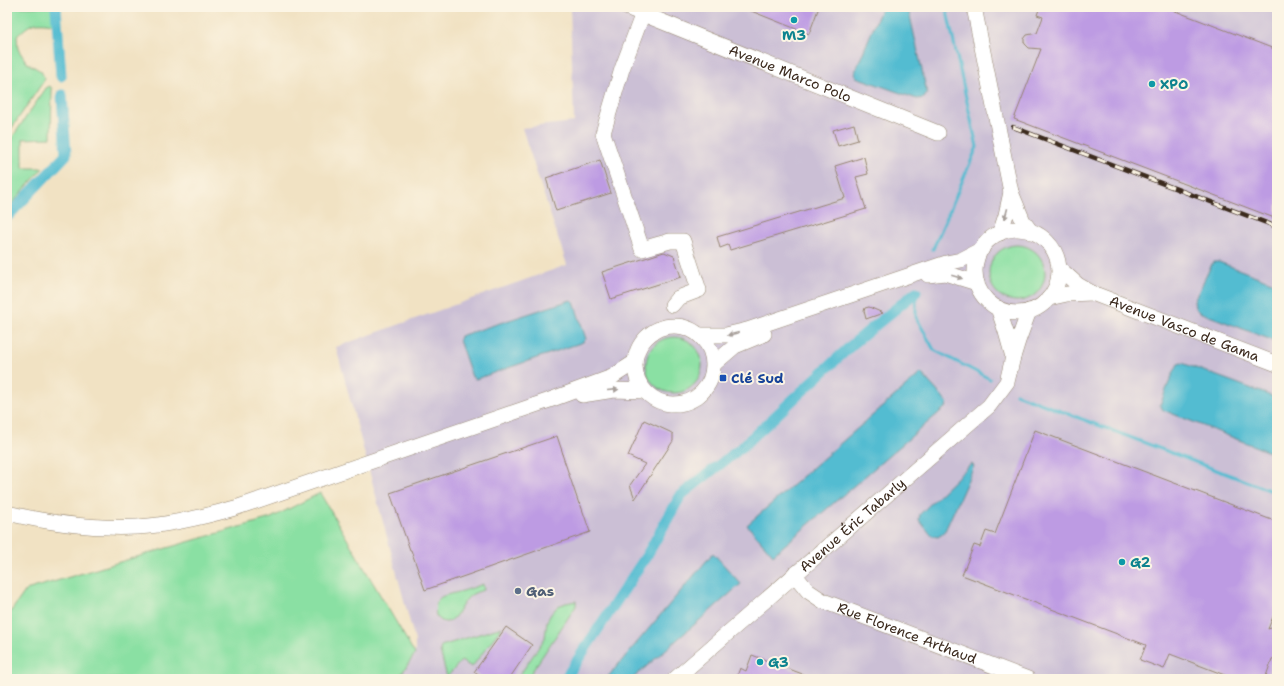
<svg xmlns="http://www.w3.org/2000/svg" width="1284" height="686" viewBox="0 0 1284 686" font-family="'Shantell Sans',sans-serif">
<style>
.industrial{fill:#cbbfd5}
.green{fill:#8ae0a3;stroke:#628560}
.water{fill:#53bcd1;stroke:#477378}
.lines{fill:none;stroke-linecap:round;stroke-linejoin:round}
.stream{stroke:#53bcd1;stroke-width:3}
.canal{stroke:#53bcd1;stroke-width:11}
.building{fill:#bd9be3}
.minor-casing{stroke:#968670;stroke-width:16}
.minor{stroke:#fff;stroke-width:15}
.rail-casing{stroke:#3b2a1e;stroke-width:4.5}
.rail{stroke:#fcf5e5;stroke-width:3;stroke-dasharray:9;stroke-linecap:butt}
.oneway{fill:#a79f9a}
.culture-dot{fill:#0f9aa8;stroke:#fcf5e5;stroke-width:1.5}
.transit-dot{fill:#1a4fb4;stroke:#fcf5e5;stroke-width:1.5}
.service-dot{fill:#5c6f8a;stroke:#fcf5e5;stroke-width:1.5}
.labels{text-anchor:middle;stroke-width:4;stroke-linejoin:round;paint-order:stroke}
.culture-label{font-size:14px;font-weight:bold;fill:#0d838f;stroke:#fcf5e5;text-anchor:start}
.street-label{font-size:14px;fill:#3b2a1e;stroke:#fcf5e5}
.transit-label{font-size:14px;font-weight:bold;fill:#164399;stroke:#fcf5e5;text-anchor:start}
.service-label{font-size:14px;font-weight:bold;fill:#4e5e75;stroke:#fcf5e5;text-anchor:start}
</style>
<rect width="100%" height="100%" fill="#fcf5e5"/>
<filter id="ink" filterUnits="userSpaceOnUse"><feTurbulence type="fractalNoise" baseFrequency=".025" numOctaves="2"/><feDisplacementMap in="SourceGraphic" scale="8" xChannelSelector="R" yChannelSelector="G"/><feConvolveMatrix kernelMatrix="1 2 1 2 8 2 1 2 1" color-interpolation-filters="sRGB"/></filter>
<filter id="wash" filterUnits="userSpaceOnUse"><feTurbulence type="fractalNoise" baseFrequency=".012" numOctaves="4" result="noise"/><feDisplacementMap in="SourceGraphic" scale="16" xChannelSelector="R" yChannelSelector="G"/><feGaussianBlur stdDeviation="0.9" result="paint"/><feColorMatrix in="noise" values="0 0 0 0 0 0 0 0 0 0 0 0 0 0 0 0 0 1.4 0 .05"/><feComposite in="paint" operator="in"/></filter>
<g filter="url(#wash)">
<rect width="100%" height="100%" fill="#f1e2c3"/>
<path class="industrial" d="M570,7H1277V679H398L415,654V641L336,347L567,265L522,128L574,122Z"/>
<path class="green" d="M8,7H52L53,24C33,21 31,23 17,36L18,49L27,63L41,71L45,79L7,135Z
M50,86L52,89L51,138L23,139V168H43L7,209V145L46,88Z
M989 273a28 28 0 1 1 56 0a28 28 0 1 1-56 0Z
M646 365a28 28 0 1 1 56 0a28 28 0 1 1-56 0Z
M320,493L415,654L398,679H7V617L26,590L160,550L271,518Z
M483,584L484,590C480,591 473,593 470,596C459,604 453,635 436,616C433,595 443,596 459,592C467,590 475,587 483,584Z
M576,601V606L527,679H517L545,638L547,621L551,614L558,606L566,603Z
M502,627L472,667L461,661L447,677L440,651L441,646Z"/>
<path class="water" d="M882,7H908L927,93L924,98L917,99L856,77L855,72Z
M1213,262H1219L1277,284V342L1199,312L1195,308L1194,301Z
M571,300L574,302L586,339L583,342L476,379L472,377L459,340L460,336Z
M1182,363L1277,398V455L1163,410L1160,405L1170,380L1178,364Z
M921,373L948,403L946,405L947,406L773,555L747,525Z
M971,464L974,466L944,533L938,537L932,536L919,520L920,514Z
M713,553L741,584L632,679H606Z"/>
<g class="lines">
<path class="stream" d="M933,249L977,147L946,7
M916,292V317L934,350L990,379
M1016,394L1277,493"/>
<path class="canal" d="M56,7L61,76
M7,217L66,155L62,95
M565,679L647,555L681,495L742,447L854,343L916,292"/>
</g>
<g id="blocks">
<path class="building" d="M741,7H819L809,34Z
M1040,7H1165L1277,50V219L1014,119L1041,49L1029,48L1025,44L1024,42V39L1027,35L1037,33L1043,17L1037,15Z
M854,124L858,140L838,146L833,130Z
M864,157L868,174L856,177L866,209L730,250L728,245L720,248L717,237L845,198L835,166Z
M600,160L611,193L556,211L546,178Z
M664,252L674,256L681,277L611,299L602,272Z
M869,307L883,313L866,319L864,311L865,308Z
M644,420L670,432L673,434V441L635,499L630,485L645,464L628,456Z
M1035,430L1277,522V607L1268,629L1277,626V657L1272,659L1265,679H1235L1170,654L1164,669L1140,660L1146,645L962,575L974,545L980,547L986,531L995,534Z
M557,436L563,454H562L579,504L580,503L590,532L425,590L411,550H410L390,493Z
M506,627L532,645L509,679H484L474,672Z
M752,655L813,678V679H736L740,668L746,671Z"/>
</g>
</g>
<g filter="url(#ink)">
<use href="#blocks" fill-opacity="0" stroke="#968670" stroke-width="1"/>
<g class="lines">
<defs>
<g id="minor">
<path id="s1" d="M626,7L938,133"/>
<path d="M974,7L1011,192"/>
<path d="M643,13L622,69L603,133L642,249L670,241H683L699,290L678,298L672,305"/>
<circle cx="1017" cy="271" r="42"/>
<path d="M1000,233L1006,215L1011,192L1023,221L1031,232"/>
<path d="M928,275L945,273L977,283"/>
<path id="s2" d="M1092,293L1277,364"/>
<path d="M1049,298L1067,294L1092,293L1078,285L1059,268"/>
<path d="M998,308L1006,332L1013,357L1018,341L1029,311"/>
<circle cx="674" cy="365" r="39"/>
<path d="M700,335H726L747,330L946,263L961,260L982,249"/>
<path d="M714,364L735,346L764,334"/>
<path d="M582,395L614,390L644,391"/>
<path d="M7,513C49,523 93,529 137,527C170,525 203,517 235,508L547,401L612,377L635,362"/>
<path id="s3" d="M794,574L808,591L823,601L1028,679"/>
<path id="s4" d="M675,679L989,406L1007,382L1013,357"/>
</g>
</defs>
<use href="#minor" class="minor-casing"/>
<use href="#minor" class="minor"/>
<defs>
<path id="rail" d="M1013,127L1277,227"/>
</defs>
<use href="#rail" class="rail-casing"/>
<use href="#rail" class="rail"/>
</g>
<defs><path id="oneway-solid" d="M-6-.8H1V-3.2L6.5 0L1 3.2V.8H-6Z"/></defs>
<g class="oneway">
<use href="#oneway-solid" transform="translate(1006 214) rotate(105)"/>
<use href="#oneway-solid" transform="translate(957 277) rotate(17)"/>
<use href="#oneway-solid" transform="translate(733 334) rotate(167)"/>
<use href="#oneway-solid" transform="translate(613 390) rotate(-5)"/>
</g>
</g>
<g class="culture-dot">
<circle cx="794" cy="20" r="4"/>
<circle cx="1152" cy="84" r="4"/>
<circle cx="1122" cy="562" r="4"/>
<circle cx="760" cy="662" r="4"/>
</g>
<rect class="transit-dot" x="719" y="374" width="8" height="8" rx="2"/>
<circle class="service-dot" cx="518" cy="591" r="4"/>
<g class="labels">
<g class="culture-label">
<text x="794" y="40" text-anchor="middle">M3</text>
<text x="1160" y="89">XPO</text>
<text x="1130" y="567">G2</text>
<text x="768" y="667">G3</text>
</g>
<g class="street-label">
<text dy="5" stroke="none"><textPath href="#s1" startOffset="177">Avenue Marco Polo</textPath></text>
<text dy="5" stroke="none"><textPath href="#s2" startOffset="99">Avenue Vasco de Gama</textPath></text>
<text dy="5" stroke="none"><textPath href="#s4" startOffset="235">Avenue Éric Tabarly</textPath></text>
<text dy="5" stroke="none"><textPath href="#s3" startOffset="130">Rue Florence Arthaud</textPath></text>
</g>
<g class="transit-label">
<text x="731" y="383">Clé Sud</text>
</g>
<g class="service-label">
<text x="526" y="596">Gas</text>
</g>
</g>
<rect width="1284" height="686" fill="none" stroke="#fcf5e5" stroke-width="24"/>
</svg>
